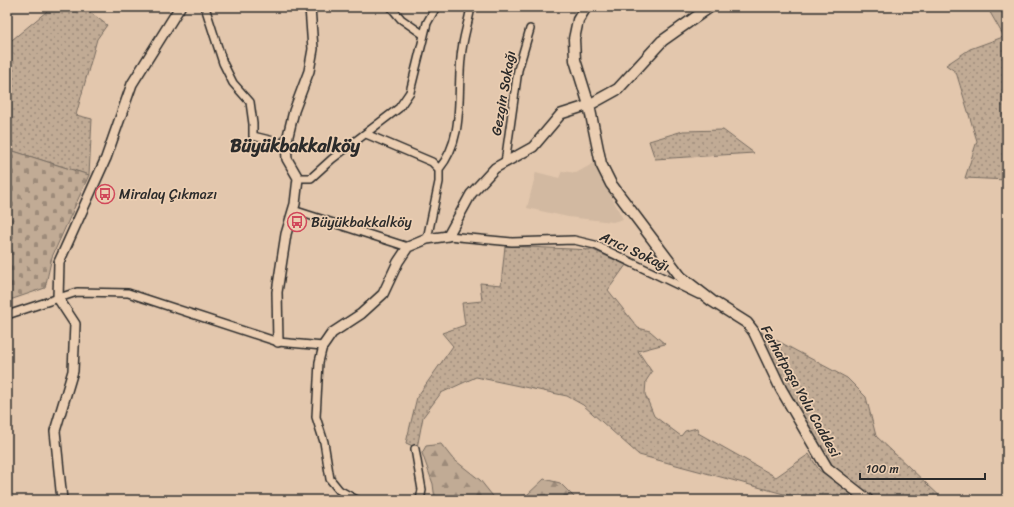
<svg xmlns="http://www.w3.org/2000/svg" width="1014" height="507" viewBox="0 0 1014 507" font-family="Sriracha,sans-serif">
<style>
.built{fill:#d2b9a1}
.grass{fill:url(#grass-dots);stroke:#766b60}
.forest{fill:url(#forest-firs);stroke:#766b60}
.cemetery{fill:url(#cemetery-stones);stroke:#766b60}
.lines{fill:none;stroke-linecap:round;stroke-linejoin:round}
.minor-casing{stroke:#2b2b2b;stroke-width:10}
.tertiary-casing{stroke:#2b2b2b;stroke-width:12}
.secondary-casing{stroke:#2b2b2b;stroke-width:13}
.minor{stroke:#ebceb2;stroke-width:7}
.tertiary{stroke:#ebceb2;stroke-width:9}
.secondary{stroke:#ebceb2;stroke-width:10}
.labels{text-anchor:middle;stroke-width:3.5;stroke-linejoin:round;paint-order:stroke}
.street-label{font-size:14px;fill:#2b2b2b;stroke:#ebceb2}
.poi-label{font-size:14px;fill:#2b2b2b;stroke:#ebceb2;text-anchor:start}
.district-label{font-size:18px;font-weight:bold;fill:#2b2b2b;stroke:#ebceb2}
</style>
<defs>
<pattern id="grass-dots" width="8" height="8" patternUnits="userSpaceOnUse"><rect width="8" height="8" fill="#c1ab95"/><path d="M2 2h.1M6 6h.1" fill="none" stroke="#9d8b7a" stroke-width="1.8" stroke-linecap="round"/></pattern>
<pattern id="forest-firs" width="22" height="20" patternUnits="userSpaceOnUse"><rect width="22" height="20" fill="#c1ab95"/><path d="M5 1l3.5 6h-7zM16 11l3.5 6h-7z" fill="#9d8b7a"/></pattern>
<pattern id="cemetery-stones" width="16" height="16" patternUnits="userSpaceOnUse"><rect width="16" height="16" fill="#c1ab95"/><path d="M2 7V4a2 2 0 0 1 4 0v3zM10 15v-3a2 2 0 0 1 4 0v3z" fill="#9d8b7a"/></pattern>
</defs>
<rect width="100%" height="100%" fill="#e3c7ad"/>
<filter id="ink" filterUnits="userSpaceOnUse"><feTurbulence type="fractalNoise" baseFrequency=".025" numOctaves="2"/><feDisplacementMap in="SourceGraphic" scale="8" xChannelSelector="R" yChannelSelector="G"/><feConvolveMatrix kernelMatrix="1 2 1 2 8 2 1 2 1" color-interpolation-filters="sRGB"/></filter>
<g filter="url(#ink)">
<path class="built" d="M594,163L623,219L613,222L568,217L527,208L536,172L559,178L562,171L576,173Z"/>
<path class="grass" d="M52,7H83L107,25L97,39L76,115L92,119L89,175L7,149V44Z
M1003,37L1007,42V180L965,178L977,141L956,72L946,65L970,49Z
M723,130L754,153L655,159L649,141L683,131Z
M505,246L593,250L626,265L608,290L638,328L650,331L665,344L638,351L652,372L646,381L645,394L654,416L681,436L685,431L697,428L698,433L776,477L809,454L819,470L860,500H806L639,455L583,405L567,396L476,377L441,393L423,417L417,448L406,443L417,397L453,346L442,333L465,325L462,303L482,301L480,283L501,285Z
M761,332L847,378L866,397L876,436L944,500H877L833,466L782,381Z"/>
<path class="forest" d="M987,7H1007V42Z
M441,444L452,458L480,480L496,500H435L433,484L422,453L426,446Z
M544,479L560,483L577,500H507L527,495Z"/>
<path class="cemetery" d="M7,149L89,175L52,257L45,288L7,301Z"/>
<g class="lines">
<defs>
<path id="minor" d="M205,7L223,63L233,83L250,102L253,124V136L286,144
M391,7L401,19L424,35
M366,134L432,162L439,169V182L427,239
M505,163L518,70L530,29
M439,169C465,138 457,95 461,58C462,41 468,24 471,7
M298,178H311L332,159L399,108L410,92L427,23L436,7
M293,210L408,247
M448,236L512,242L574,240L595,245L699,295
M7,315L77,292L128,293L278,342L323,346L319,362L316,417L324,442L330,479L339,490L357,500
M415,449L422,490L420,500"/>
<path id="tertiary" d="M278,342L277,292L286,234L295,204L298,178L287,159L286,144L294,111L309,71L313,49L310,7
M323,346L332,333L361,314L383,294L398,262L408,247L427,239L448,236L471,194L495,168L533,147L561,114L589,105
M62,500L55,431L73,371L75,324L58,298L59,262L106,158L132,84L180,7"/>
<path id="secondary" d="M586,7L578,20L574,39L575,60L589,105L601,164L611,184L681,277L712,301L747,323L754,332L781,389L827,468L868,500
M589,105L618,89L662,41L710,7"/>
</defs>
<use href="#minor" class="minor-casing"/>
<use href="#tertiary" class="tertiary-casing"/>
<use href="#secondary" class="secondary-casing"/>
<use href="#minor" class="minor"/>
<use href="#tertiary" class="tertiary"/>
<use href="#secondary" class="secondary"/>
</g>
</g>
<defs>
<symbol id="bus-ring" viewBox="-11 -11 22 22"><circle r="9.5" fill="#ebceb2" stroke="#d1495b" stroke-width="1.5"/><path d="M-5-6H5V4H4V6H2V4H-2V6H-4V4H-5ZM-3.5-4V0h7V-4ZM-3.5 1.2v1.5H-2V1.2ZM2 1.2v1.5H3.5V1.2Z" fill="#d1495b"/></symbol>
</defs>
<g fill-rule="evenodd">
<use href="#bus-ring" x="94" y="183" width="22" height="22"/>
<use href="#bus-ring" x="286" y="211" width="22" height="22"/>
</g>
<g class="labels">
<g class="street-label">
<text transform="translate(503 93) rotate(-80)" y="5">Gezgin Sokağı</text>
<text transform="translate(635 251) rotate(25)" y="5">Arıcı Sokağı</text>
<text transform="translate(801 391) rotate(61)" y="5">Ferhatpaşa Yolu Caddesi</text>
</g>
<g class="poi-label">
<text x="119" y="199">Miralay Çıkmazı</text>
<text x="311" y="227">Büyükbakkalköy</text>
</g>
<g class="district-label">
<text x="295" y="152">Büyükbakkalköy</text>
</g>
</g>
<rect width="1014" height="507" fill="none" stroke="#ebceb2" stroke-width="24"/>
<rect x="12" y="12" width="990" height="483" fill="none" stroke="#2b2b2b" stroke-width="1.5" filter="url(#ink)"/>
<path d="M860 473v6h125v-6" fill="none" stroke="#2b2b2b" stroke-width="2"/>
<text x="866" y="473" font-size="12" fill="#2b2b2b" stroke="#ebceb2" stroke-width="3" paint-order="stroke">100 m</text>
</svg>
